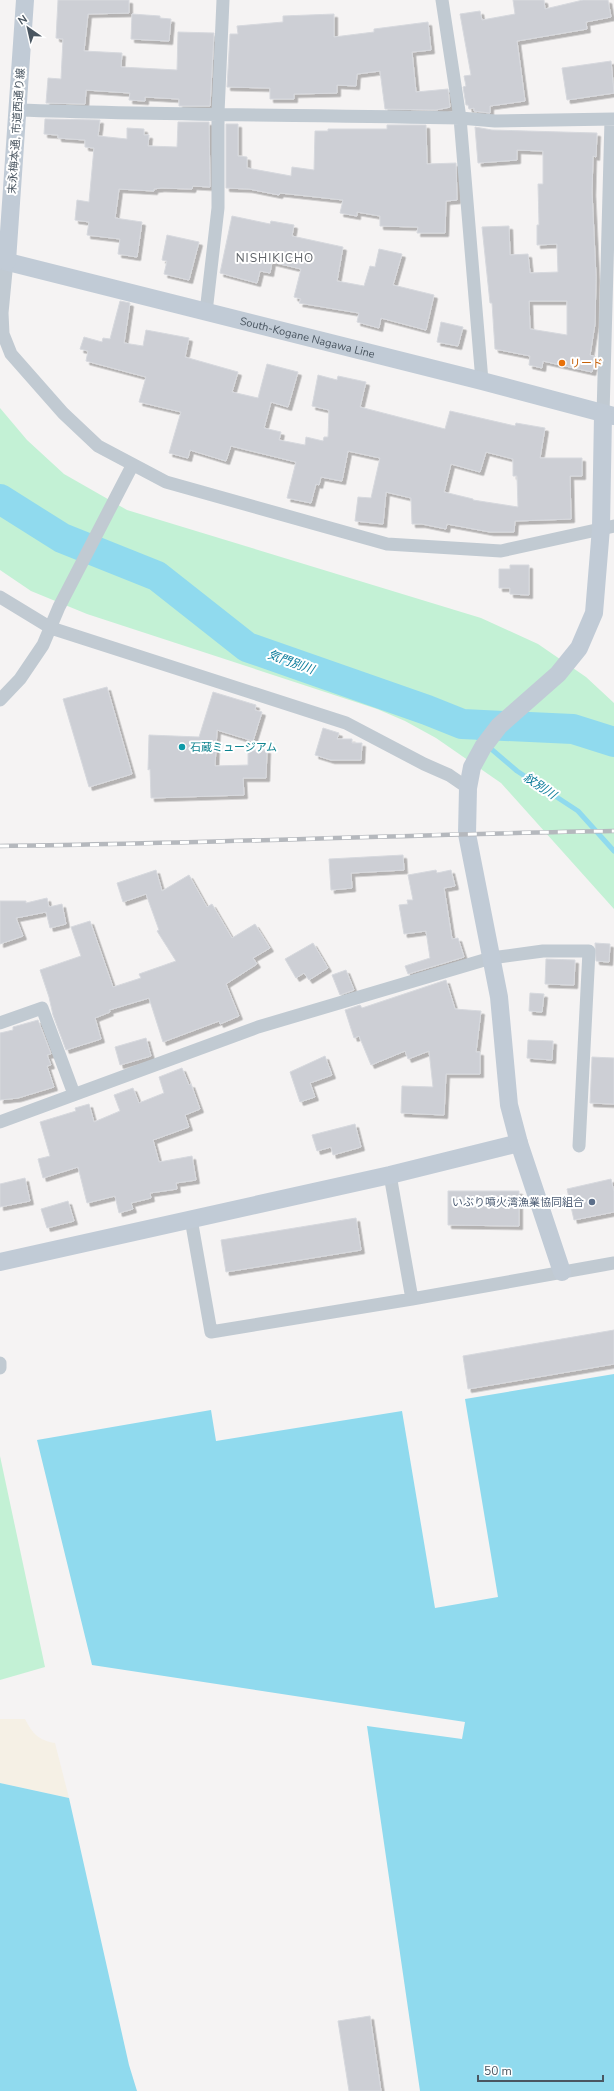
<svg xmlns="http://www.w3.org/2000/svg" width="614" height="2091" viewBox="0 0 614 2091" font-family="'Nunito Sans','Noto Sans JP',sans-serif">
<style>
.green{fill:#c3f1d5}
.sand{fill:#f5f0e5}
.water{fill:#90daee}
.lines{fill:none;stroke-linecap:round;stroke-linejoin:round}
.stream{stroke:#90daee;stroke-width:5}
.river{stroke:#90daee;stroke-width:30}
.building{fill:#cdcfd5;stroke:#d7d9de;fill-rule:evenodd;filter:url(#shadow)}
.street{stroke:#c1cad2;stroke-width:13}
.secondary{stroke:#c1cbd6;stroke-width:18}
.rail-casing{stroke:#b5b8bd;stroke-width:4.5}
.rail{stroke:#fff;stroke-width:3;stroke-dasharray:9;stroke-linecap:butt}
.food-dot{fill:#e8710a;stroke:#fff;stroke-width:1.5}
.culture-dot{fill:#0f9aa8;stroke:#fff;stroke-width:1.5}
.service-dot{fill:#5c6f8a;stroke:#fff;stroke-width:1.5}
.labels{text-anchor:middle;stroke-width:4;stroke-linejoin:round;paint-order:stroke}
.street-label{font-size:11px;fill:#4a5661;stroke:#fff}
.food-label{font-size:11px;fill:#c56008;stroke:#fff;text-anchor:start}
.culture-label{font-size:11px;fill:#0d838f;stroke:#fff;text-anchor:start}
.service-label{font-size:11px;fill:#4e5e75;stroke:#fff;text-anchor:end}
.neighbourhood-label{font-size:12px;letter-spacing:1px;fill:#5f6368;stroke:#fff}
.water-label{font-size:12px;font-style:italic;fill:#0c7c9b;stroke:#fff}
</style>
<defs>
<filter id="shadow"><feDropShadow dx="3.5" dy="3.5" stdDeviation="0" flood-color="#0004"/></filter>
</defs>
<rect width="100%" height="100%" fill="#f5f3f3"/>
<path class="green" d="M0,408L27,440L64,474L127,510L481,618L538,644L586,677L614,703V909L501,783L436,738L405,721L377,709L87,614L31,591L0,570Z
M0,1456L45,1667L0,1680Z"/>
<path class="sand" d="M0,1719H25C33,1734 38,1740 55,1743L69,1798L0,1783Z"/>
<path class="water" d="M614,1374V2091H420L367,1726L462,1739L465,1722L92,1665L37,1440L211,1410L216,1441L402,1411L435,1608L498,1597L465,1399Z
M0,1783L69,1798L129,2065L137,2091H0Z"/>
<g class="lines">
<path class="stream" d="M462,724L517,771L578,811L614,851"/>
<path class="river" d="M0,499L62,538L157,576L247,647L427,710L462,724L573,729L614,742"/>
</g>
<path class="building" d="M58,0H129V13L88,14L84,51L122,53L121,67L177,70L178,32L214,33L210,106H179V99L145,97V101L129,100L130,93L86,90L85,104L46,103L48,78L61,79L63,39L56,38Z
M513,0H544L545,9L583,0H608L611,17L586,22L587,29L517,41L525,101L490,106V113L474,111V108L469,109L468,105H466L463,87L466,86L464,76L471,75L460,14L480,11L482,20L515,14Z
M132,14L160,16V18L171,19L169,41L131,39Z
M334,14V37L374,32V29L428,22L431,50L412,52L416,92L448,89L450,107L436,110L385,109L380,71L357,74L356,86L337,85V93L294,94V99H270V88L227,87L230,34H238L237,26L283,22V16Z
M611,61L614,93L567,100L562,68Z
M45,119L100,120L98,136L127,139V128L144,129V135H149L148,146L177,147L178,122H209L210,187L193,186L192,189L161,188L154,189V191L119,189L115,218L142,222L137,257L118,254L120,239L87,235L89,222L75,220L77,200L89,202L94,148L85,147V140L58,138V135L44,134Z
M226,124H238V156L247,157V168L291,176L292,167L314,170L315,131H328V129H387V125H426L427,164L456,163L457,200L446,201L445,233H417L418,227L380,226V216L357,212V216L340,213L343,200L280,193L279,195L249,189L226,188Z
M475,127L492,130L597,133L596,157L593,156L592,192L596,277L595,324L590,355L596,357L592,372L543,361L542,368L529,365L530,356L495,349L492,303H490L482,227L509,226L510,255L528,254L530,273L558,272L557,244L537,245V225H539L538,184H543V151L517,150V160L478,163ZM529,301H567V335L530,329Z
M232,216L270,224L271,221L294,225L292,236L343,247L337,281L364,286L370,266L375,267L379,249L402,254L393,285L434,295L426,330L381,318L379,328L357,322L359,313L299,303L301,299L294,297L301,269L272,262L270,273L260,271L257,283L220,273Z
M167,235L199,242L189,280L164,274L167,261L162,260Z
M120,301L130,303L124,343L143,346L146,330L189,338L185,357L238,372L232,392L258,398L267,364L298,372L288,407L271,402L264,428L281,432L279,440L305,445L306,437L323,441L324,437H328L329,410L312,406L318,375L337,380L338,376L366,382L360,407L445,429L450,411L515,426L516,423L545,428L540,458H582V476H570L571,519L515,521L514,532H490L447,524L446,529L422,524H412L411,498L386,492L383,524L355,521L358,497L371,498L380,458L348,451L342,481L321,477L319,485L316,484L311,503L287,498L296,462L231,446L226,461L190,450L188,458L169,453L181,412L139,402L146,377L86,361L88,351L80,349L84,337L102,342L103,338L110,339ZM486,452L513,459V476H517L518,507L473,500V499L444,492L451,464L480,472Z
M441,322L463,327L458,346L437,342Z
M510,565H529V595L510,594V588H499V569H510Z
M107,687L132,774L89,787L63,699Z
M213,692L256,705L255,710L262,712L253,741L217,730L215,766L248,765V750H267L266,778H243L244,795L151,798L150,769L148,770L149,735L199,737Z
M323,728L339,733L337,739H352V743H362L361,760H331L315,755Z
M403,855L404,870L351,873L352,888L331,890L329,859Z
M156,870L162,891L189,875L207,907L212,904L232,938L255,924L270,948L253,958L257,964L226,984L239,1016L220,1024L219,1021L163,1042L149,998L109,1010L110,1012L95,1018L101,1039L66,1050L53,1015L49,997L40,970L81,956L71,927L90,921L113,987L141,978L139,974L176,961L157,931L159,930L146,894L123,902L117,883Z
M436,870L437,873L451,870L455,886L444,888L452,939L458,938L464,957L408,974L405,966L430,958L426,931L404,934L399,905L408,904L407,900H413L408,875Z
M47,898L49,907L62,904L66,924L50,928L46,912L16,918L23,936L0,944V901H26V903Z
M313,943L328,968L309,980L304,973L296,978L285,959Z
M595,943L610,944L609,962L596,961Z
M546,959L575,960L574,985L545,984Z
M346,970L354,990L340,995L332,975Z
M446,980L455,1009L481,1011L476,1052H480V1074H446L444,1115L401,1113L402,1086L433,1087L429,1051L408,1059L405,1051L371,1065L359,1036L354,1038L345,1010L360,1005L362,1008Z
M530,993L544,994L542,1012L529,1011Z
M38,1020L51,1054L47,1055L51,1065L47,1066L54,1087L18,1098L0,1100V1033L13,1030V1027Z
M146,1038L151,1056L120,1065L115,1047Z
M528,1040L553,1041L552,1060L527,1058Z
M325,1056L332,1075L310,1083L315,1097L300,1102L290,1072Z
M592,1057L614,1058V1104L590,1103Z
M182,1068L189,1085L191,1084L200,1109L185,1115L189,1127L153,1140L159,1162L192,1156L196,1180L176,1183L177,1189L150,1193L151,1198L131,1203L133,1209L119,1213L115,1196L87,1203L78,1167L43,1178L38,1159L50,1156L40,1122L76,1111L75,1108L89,1104L94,1122L120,1111L114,1095L133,1088L139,1103L164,1093L159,1077Z
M355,1124L361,1147L333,1155L331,1147L317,1151L312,1135Z
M25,1178L30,1201L0,1207V1184Z
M611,1179L614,1192V1212L574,1220L567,1189Z
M448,1191H519V1226L448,1225Z
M68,1201L74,1221L47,1228L41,1209Z
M356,1218L361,1250L226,1272L221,1240Z
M614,1330V1364L468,1389L463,1356Z
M370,2016L381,2091H349L338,2021Z"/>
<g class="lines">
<path class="street" d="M442,0L460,118L482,381
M18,110C165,115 312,115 460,118L495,121L614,119
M7,261L2,313L3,334L11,354L63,413L98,446L166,482L387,544L501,551L614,526
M206,312L218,208V113L223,0
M603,415L611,120
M0,597L51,628L346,723L424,764L449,775L468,788
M0,700L20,679L43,645L59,607L132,466
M0,1023L42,1008L74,1094
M0,1122L258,1027L491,958L543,951H589L579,1146
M390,1175L412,1299
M191,1219L211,1332L412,1299L614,1263
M0,1363V1368"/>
<g class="secondary">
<path id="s1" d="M0,260L482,381L614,416"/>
<path d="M7,261L25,0"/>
<path d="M0,1262L390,1175L519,1143"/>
<path d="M562,1272L519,1143L509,1105L499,997L467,834L468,788L472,767L483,747L499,726L558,674L579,648L594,613L601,528L603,415"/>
</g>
<defs>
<path id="rail" d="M0,846C205,844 409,834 614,831"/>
</defs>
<use href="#rail" class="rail-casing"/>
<use href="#rail" class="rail"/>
</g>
<circle class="food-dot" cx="562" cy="363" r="4"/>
<circle class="culture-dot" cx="182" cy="747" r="4"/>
<circle class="service-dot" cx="592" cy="1202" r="4"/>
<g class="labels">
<g class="street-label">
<text transform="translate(16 131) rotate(-86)" y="4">末永梅本通, 市道西通り線</text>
<text dy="4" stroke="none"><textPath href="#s1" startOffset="317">South-Kogane Nagawa Line</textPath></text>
</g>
<g class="food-label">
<text x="570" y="367">リード</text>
</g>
<g class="culture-label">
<text x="190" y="751">石蔵ミュージアム</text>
</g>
<g class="service-label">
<text x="584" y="1206">いぶり噴火湾漁業協同組合</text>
</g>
<g class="neighbourhood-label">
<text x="275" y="262">NISHIKICHO</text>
</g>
<g class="water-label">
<text transform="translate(291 662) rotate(20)" y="4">気門別川</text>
<text transform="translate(540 786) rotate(34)" y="4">紋別川</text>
</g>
</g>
<g transform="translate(28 28) rotate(326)" stroke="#ffffff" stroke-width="3" paint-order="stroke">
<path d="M0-3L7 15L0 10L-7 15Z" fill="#4a5661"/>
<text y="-6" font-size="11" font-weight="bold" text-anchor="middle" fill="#4a5661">N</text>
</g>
<path d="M478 2075v6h125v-6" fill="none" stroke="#4a5661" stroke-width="2"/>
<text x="484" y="2075" font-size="12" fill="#4a5661" stroke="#ffffff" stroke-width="3" paint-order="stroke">50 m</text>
</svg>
